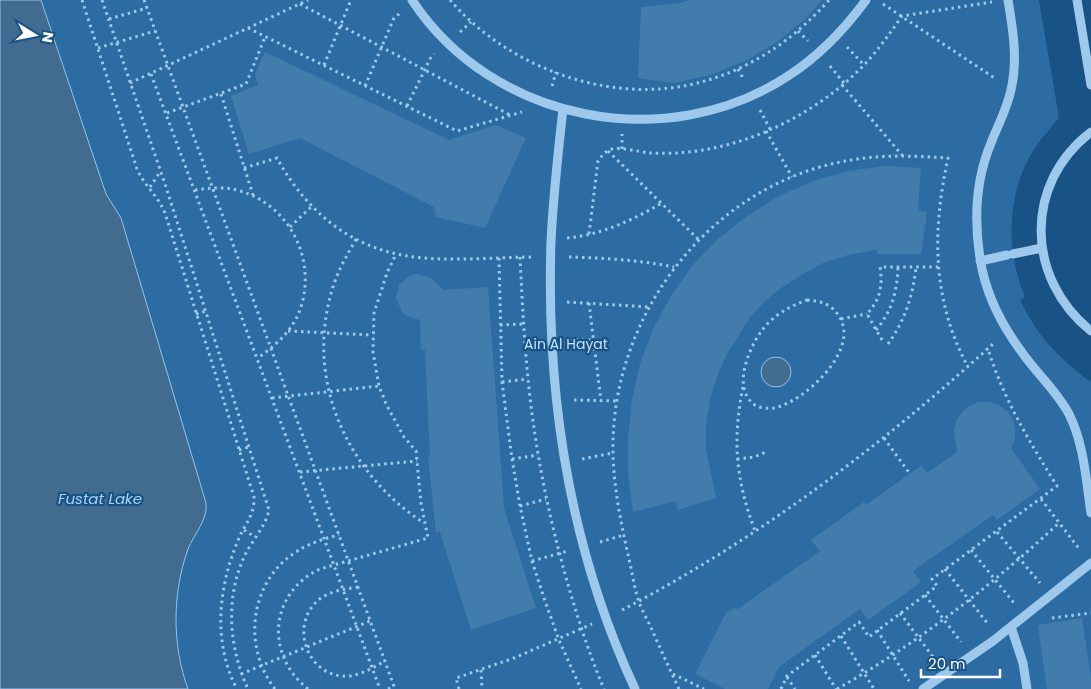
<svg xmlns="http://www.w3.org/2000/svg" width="1091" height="689" viewBox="0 0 1091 689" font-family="Poppins,sans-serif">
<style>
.green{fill:#2c6ca3}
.water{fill:#416c90;stroke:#91c5ee}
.building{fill:#427cad}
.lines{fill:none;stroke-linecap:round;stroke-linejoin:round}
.path{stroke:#9ec9ec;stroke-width:3;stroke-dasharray:2.5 4;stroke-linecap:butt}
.minor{stroke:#9ec9ec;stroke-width:9}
.labels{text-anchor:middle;stroke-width:4.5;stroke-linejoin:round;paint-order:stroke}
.park-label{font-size:14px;fill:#c3e1f9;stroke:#195284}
.water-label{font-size:15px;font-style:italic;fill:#aad3f3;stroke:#195284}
</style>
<rect width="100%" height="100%" fill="#195284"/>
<path class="green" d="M41,0H1039L1059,118C1048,131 1037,143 1029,158C1006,200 1007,254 1025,297L1020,300C1038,336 1054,353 1085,378L1091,382V689H188C170,640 170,565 203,522L121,218L106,194Z"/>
<path class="water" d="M0,0H41L106,194L121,218L206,503C208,520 194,534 188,549C172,594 172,645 188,689H0Z
M761 372a15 15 0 1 1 30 0a15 15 0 1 1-30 0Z"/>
<path class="building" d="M689,0H822L805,19L777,42L745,61L710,75L674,83L638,78L641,7L681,3Z
M265,52L449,140L496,125L526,138L485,228L436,217L434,207L300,138L249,154L231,96L258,85L255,74Z
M885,166L921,168L918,211L927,212L921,254H877V250L848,255L823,263L803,274L784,286L766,300L750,317L727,354L718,374L710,399L706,425V450L716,498L678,510L676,501L633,512L628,473V437L632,400L640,364L653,329L671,296L692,266L718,239L747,216L779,196L813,181L848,171Z
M417,274L431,278L443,290L488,287L504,508L536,608L471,630L440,532L436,533L428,457H430L425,350H421L420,320L409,317L403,313L396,299L399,285L410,275Z
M979,402H989L998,405L1007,411L1013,419L1015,429V439L1011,448L1040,489L997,520L993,515L913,571L921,582L868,620L860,609L779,667L768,689H725L695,674L726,613L734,608L738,609L820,551L811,540L864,502L866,505L922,465L927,473L957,452L954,431L956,421L962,412L969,406Z
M1082,618L1091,678V689H1047L1038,625Z"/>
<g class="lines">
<path class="path" d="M82,0L137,169C144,185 158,196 165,213L254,497C255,516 243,526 237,543C218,589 213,644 237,689
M102,0L165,184L269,510C266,526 251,542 244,557C225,599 229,648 248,689
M144,0L395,689
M450,0C506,65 603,103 689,85C745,73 792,42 829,0
M300,4L510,115
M883,4L996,79
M109,19L147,8
M248,28L457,131L522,112
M798,31L808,41
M460,32L471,22
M847,47L864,65
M98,48L155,31
M324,65L351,0
M830,66L844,83
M738,69L744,80
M151,74L380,689
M130,83L308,0
M842,85L902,155
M365,86L394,18L400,13
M552,86L556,72
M221,94L253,195
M407,106L431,57L434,54
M760,110L770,129
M167,113L246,84L265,37
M766,131L792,177
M622,149V134
M608,151L699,240
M244,168L277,158C309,216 357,253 424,258C461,261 498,257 535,257
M150,187L160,172
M195,190C210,188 225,186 240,191C293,206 320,267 297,317C288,335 273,347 258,358
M290,227L311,207
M589,234L598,161C602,156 605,151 612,149C624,147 638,152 650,153C667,154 685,153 703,150C763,140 823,108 865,64C879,49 890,33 902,16L992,2
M567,238C601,235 633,220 662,203
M356,239C348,254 339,268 334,284C303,376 345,472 424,523
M520,257C522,298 524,338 528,379C535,450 549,519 569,588C579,622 590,656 604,689
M569,257C604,258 639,260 674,267
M499,258L502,382L512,459L520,506L532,561L546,604L559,640L581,689
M807,300C821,301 831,304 839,316C861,350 804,402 774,408C767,409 760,408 755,405C731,389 749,347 763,329C774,315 790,306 807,300Z
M567,302L649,307
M589,303L601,401
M196,314L206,311
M841,319L867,314
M500,325L524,324
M876,330C892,311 897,292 898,267
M288,331L372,335
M569,340H593
M882,340L867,314C880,300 883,286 880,267H938
M888,344C905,320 913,296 916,267
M502,382L528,379
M743,387C732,441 736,480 755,531
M272,398L379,386
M574,400L616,401
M884,438L910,474
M239,450L249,447
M512,459L538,455
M582,459L613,453
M737,459L754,457L766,452
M300,472L417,461
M1041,499L1080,550
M520,506L546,499
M244,530L255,537
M997,532L1040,583
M600,542L624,535
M971,550L1014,603
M532,561L568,551
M945,569L988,624
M358,587C345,589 331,591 321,598C287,623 307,680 350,676C363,674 374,667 385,661
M925,595L961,642
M622,610C758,539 881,446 994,343
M900,613L936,661
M1052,618L1091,613
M877,630L909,681
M841,636L874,689
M815,655L836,689
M481,670L482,689
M241,674L370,621
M673,674L704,689
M787,677L795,689
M275,689C243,648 249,584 293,554C307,544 322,539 339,535
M308,689C265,655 269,593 320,569L428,538L421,503L416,451L404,437L386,404L379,386L373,352L374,313L387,273L396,254
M388,689L394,686
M459,689L456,678L514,658L592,624
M679,689C670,670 661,650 652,630C648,620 641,610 638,599C634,586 632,572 629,559C621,524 614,489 613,454C610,326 696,203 820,167C866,154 901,155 948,158C932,231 932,300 968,367
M781,689L787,676L859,622L869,637L937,586L932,579L1057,486C1029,441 1004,400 988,349
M837,689C918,643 991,586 1059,523"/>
<path class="minor" d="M412,0C492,122 667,156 788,76C819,56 844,30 866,0
M1008,0C1013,30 1018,60 1011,90C1007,109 998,125 991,143C976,179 974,220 980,258C985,292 1001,324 1021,351C1036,373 1056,390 1069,414C1084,444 1086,480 1091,513
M1077,0L1091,85
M563,109C558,153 553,197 551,242C546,395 570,549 635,689
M1091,132C1023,184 1026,279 1091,331
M1013,254L1042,248
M980,261L1007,255
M1011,627L1023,663L1027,689
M923,689L993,641L1091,563"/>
</g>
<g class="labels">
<g class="park-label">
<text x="566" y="349">Ain Al Hayat</text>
</g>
<g class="water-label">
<text x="100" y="504">Fustat Lake</text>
</g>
</g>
<g transform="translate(35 35) rotate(100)" stroke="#195284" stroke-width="4" paint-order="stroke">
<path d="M0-4L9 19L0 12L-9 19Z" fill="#ffffff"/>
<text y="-8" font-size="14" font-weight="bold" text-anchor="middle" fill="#ffffff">N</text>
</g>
<path d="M921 669v8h79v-8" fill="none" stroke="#ffffff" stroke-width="2.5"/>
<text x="928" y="669" font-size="15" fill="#ffffff" stroke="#195284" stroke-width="4" paint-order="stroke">20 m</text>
</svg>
